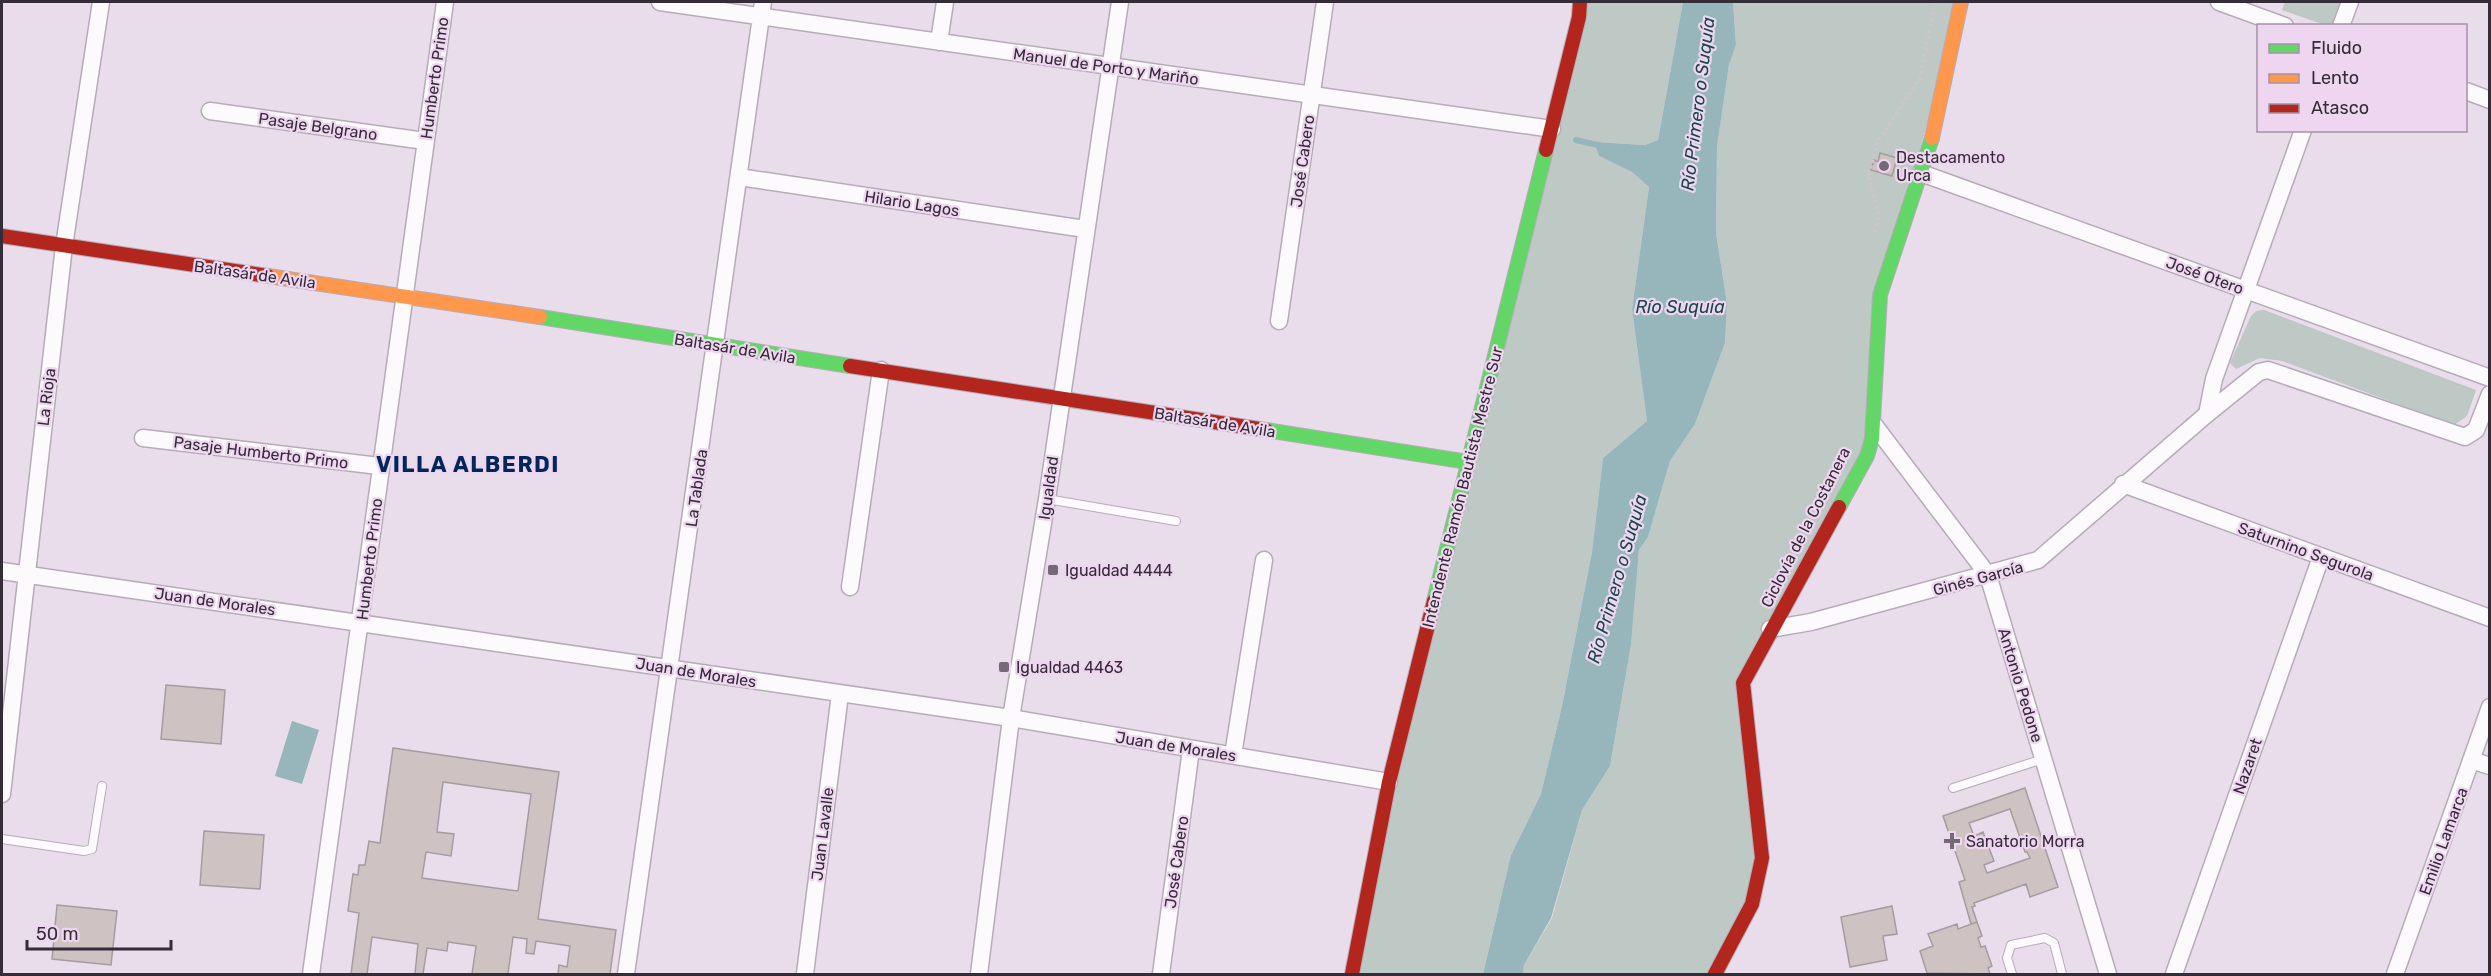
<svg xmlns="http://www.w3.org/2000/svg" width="2491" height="976" viewBox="0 0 2491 976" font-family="Rubik,sans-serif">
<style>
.green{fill:#bec8c5}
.water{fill:#96b6bc}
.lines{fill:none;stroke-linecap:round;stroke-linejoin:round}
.stream{stroke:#96b6bc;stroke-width:6}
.building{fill:#cec2c3;stroke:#a69c9f;stroke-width:1.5;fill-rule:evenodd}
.lane-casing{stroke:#b6acb8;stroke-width:10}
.street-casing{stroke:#b6acb8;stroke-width:19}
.fast-casing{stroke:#b6acb8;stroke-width:16}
.slow-casing{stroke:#b6acb8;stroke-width:16}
.jam-casing{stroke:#b6acb8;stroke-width:16}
.path{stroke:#cac6ca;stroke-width:4;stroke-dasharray:3 3;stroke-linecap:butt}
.lane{stroke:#fcfafc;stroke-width:8}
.street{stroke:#fcfafc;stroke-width:16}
.fast{stroke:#63d668;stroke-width:14}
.slow{stroke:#ff974d;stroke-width:14}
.jam{stroke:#b3261e;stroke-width:14}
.poi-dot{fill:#736a75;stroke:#eed6f1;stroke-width:2}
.labels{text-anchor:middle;stroke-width:4.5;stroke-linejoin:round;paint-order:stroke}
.street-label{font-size:16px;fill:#342c36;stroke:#eed6f1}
.poi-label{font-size:16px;fill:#342c36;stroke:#eed6f1;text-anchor:start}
.water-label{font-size:18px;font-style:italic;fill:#19474a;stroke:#eed6f1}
.district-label{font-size:22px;font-weight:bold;letter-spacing:1.5px;fill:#00275a;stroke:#eed6f1}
</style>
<rect width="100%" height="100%" fill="#e9dceb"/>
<path class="green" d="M1580,2H1683L1658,140L1645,145L1594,142L1599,156L1632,172L1649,187L1632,309L1647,421L1603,458L1592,552L1562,706L1541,794L1511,855L1483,974H1352Z
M1733,2H1961L1883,282L1875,426L1747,673L1762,858L1715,974H1523L1524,965L1552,918L1582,810L1610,766L1631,645L1639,550L1648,537L1670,461L1695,424L1725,343L1727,303L1716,233L1717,145L1729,65L1736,45Z
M2285,2H2347L2338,25H2325L2282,10Z
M2264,310L2476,390L2467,416L2454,425L2282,361L2260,358L2236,369L2230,363L2251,316L2256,311Z"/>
<path class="water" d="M1683,2H1733L1736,45L1729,65L1717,146L1716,233L1727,303L1725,343L1695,424L1670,461L1648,537L1639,550L1631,645L1610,766L1582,810L1551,918L1524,965L1523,974H1483L1511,855L1541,794L1562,706L1592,552L1603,458L1647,421L1632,309L1649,187L1632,172L1599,156L1594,142L1645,145L1658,140Z
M292,721L319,730L302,784L275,776Z"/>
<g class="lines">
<path class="stream" d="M1576,140L1602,146"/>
</g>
<path class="building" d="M1880,153L1897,158L1892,176L1871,170L1874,160L1878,162Z
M166,685L225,690L221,744L161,739Z
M393,748L559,772L538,919L616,930L610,974H558L559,965L567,967L570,946L536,941L534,954L526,953L527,939L513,937L508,974H472L476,946L448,942L447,951L427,948L423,974H415L418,944L372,937L367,974H351L359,913L348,911L353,874L358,875L359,865H365L369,841L380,843ZM443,782L531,794L518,891L422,878L426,852L451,856L454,834L437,832Z
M2025,788L2058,887L2030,897L2026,884L1974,903L1975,906L1972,907L1977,922L1971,924L1959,882L1965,880L1943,816ZM2010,809L2025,852H2027L2030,858L1987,873L1984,865L1994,861L1983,832L1974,836L1969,823Z
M204,831L264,835L260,889L200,885Z
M57,905L117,911L111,965L52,959Z
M1892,906L1897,934L1883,936L1887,960L1850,967L1841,917Z
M1977,922L1982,936L1978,938L1981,947L1985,946L1992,966L1988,968L1990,974L1927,973L1920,951L1933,946L1928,934L1957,924L1958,929Z"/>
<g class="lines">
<defs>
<path id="lane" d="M1047,499L1176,521
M1953,788L2043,759
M2,839L84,851L92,849L102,786
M2012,974L2007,958L2011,945L2045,938L2054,943L2062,974"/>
<path id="street" d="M660,2L1552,129
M2219,2L2285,26
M2341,26L2350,2
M939,42L945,2
M2466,91L2490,100
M210,111L425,141
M1921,173L2490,378
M739,177L1085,229
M1279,321L1325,2
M2207,414L2259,372L2268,370L2465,437L2476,430L2490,394
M1875,426L1988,575L2108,974
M143,438L379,466
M2123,484L2490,618
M2,571L1011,718L1389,782
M850,587L881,370
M1770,629L1811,622L2038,560L2207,414L2214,379L2303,130
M1233,755L1264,560
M2471,760L2490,766
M2,794L64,246L101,2
M311,974C358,650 399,326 445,2
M626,974L763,2
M805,974L840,694
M979,974L1011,718L1047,499L1120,2
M1161,974L1191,749
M2174,974L2321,557
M2395,974L2490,707"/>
<path id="fast" d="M540,317L850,366
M1266,430L1468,462
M1839,507L1867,456L1872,439L1880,295L1932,138
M1434,601L1546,150"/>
<path id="slow" d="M1932,138L1961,2
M268,276L540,317"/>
<path id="jam" d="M1546,150L1579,17L1580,2
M2,236L268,276
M850,366L1266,430
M1352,974L1389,782L1434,601
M1715,974L1752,904L1762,858L1743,683L1839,507"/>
</defs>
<use href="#lane" class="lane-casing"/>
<use href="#street" class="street-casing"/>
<use href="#fast" class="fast-casing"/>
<use href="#slow" class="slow-casing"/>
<use href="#jam" class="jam-casing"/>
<path class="path" d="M1875,232L1879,214L1868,176L1878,142L1920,78L1935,2"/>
<use href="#lane" class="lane"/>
<use href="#street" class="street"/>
<use href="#fast" class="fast"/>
<use href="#slow" class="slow"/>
<use href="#jam" class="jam"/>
</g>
<g class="poi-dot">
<circle cx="1884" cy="166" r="6"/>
<rect x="1047" y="564" width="12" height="12" rx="3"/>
<rect x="998" y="661" width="12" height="12" rx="3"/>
<path d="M1949 832h6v6h6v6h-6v6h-6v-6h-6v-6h6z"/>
</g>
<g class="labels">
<g class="street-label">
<text transform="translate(1106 66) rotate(8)" y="6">Manuel de Porto y Mariño</text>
<text transform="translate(434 78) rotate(-82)" y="6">Humberto Primo</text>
<text transform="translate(318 126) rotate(8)" y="6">Pasaje Belgrano</text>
<text transform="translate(1302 161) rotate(-82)" y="6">José Cabero</text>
<text transform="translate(912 203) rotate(9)" y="6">Hilario Lagos</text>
<text transform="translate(255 274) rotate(8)" y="6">Baltasár de Avila</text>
<text transform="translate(2205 275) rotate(20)" y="6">José Otero</text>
<text transform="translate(735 348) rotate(9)" y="6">Baltasár de Avila</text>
<text transform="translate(46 397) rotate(-83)" y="6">La Rioja</text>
<text transform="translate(1215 422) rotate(9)" y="6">Baltasár de Avila</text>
<text transform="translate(261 452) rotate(7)" y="6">Pasaje Humberto Primo</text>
<text transform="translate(1462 487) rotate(-76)" y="6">Intendente Ramón Bautista Mestre Sur</text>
<text transform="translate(696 488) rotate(-82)" y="6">La Tablada</text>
<text transform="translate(1048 488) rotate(-82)" y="6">Igualdad</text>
<text transform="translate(1805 527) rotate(-63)" y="6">Ciclovía de la Costanera</text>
<text transform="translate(2306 551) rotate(20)" y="6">Saturnino Segurola</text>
<text transform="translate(369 559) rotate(-83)" y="6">Humberto Primo</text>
<text transform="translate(1978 578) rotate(-15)" y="6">Ginés García</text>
<text transform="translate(215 601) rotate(8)" y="6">Juan de Morales</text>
<text transform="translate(696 672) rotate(9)" y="6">Juan de Morales</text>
<text transform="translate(2021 685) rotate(73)" y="6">Antonio Pedone</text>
<text transform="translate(1176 746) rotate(9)" y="6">Juan de Morales</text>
<text transform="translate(2247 766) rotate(-71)" y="6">Nazaret</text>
<text transform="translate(822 834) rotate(-83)" y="6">Juan Lavalle</text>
<text transform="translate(2443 841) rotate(-70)" y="6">Emilio Lamarca</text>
<text transform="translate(1176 862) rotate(-82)" y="6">José Cabero</text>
</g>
<g class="poi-label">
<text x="1896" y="163">Destacamento<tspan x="1896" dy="18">Urca</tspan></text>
<text x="1065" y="576">Igualdad 4444</text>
<text x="1016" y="673">Igualdad 4463</text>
<text x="1966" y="847">Sanatorio Morra</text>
</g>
<g class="water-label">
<text transform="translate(1698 104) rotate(-83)" y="6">Río Primero o Suquía</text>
<text x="1680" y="313">Río Suquía</text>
<text transform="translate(1617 579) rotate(-74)" y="6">Río Primero o Suquía</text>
</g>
<g class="district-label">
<text x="468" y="472">VILLA ALBERDI</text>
</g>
</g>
<rect width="2491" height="976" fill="none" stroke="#342c36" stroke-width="6"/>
<rect x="2257" y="24" width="210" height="108" fill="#eed6f1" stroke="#a492a6" stroke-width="1.5"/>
<rect x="2269" y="44" width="30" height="9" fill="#63d668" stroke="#a492a6" stroke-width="1.5"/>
<text x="2311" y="54" font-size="18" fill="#342c36">Fluido</text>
<rect x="2269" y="74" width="30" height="9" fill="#ff974d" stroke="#a492a6" stroke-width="1.5"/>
<text x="2311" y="84" font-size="18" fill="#342c36">Lento</text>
<rect x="2269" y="104" width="30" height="9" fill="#b3261e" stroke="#a492a6" stroke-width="1.5"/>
<text x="2311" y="114" font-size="18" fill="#342c36">Atasco</text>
<path d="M27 940v9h144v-9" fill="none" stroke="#342c36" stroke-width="3"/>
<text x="36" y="940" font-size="18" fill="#342c36" stroke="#eed6f1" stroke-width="4.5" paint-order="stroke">50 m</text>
</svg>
